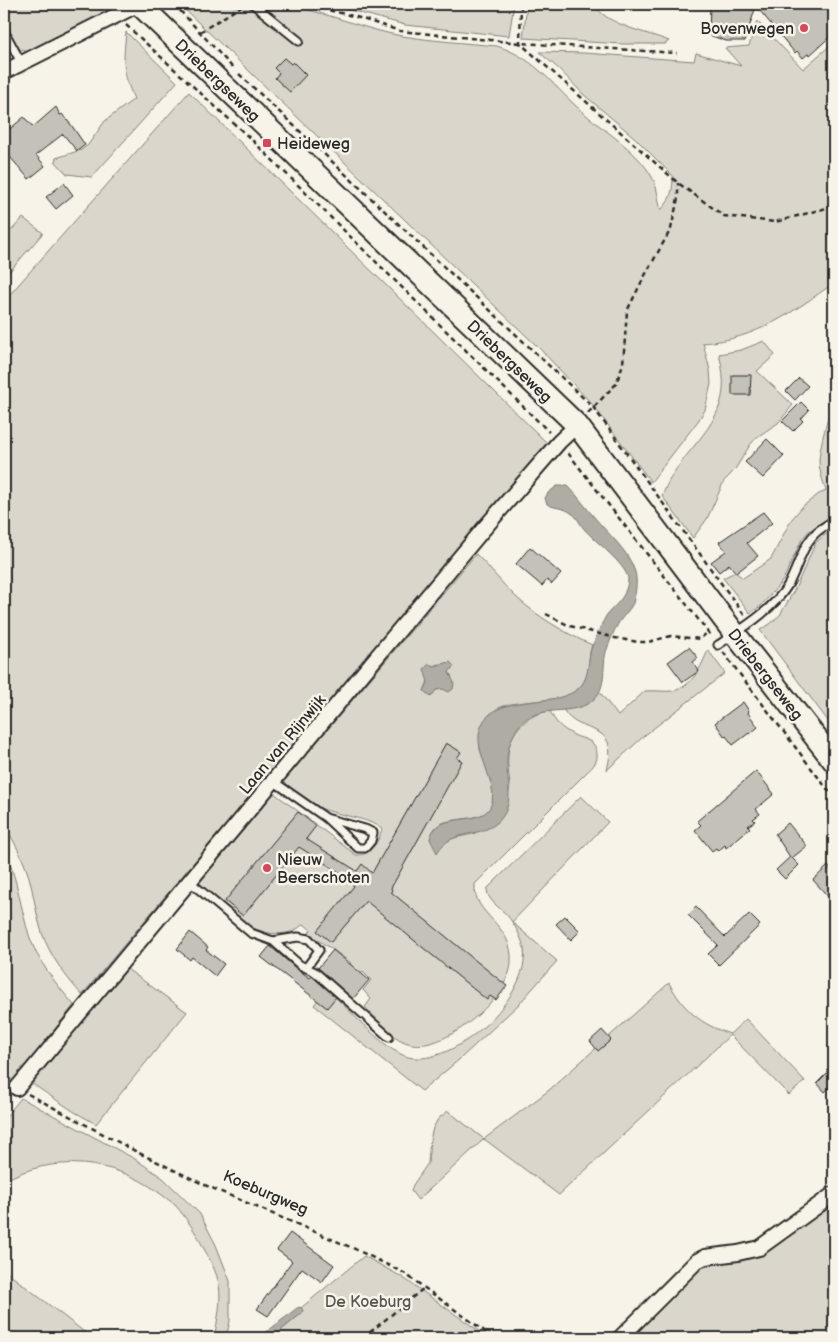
<svg xmlns="http://www.w3.org/2000/svg" width="838" height="1342" viewBox="0 0 838 1342" font-family="'Balsamiq Sans',sans-serif">
<style>
.green{fill:#dad6cc;stroke:#82807c;fill-rule:evenodd}
.water{fill:#afaca4;stroke:#7a7874}
.building{fill:#c4c1b9;stroke:#2b2b2b}
.lines{fill:none;stroke-linecap:round;stroke-linejoin:round}
.service-casing{stroke:#2b2b2b;stroke-width:11}
.minor-casing{stroke:#2b2b2b;stroke-width:18}
.primary-casing{stroke:#2b2b2b;stroke-width:25}
.path{stroke:#2b2b2b;stroke-width:2.5;stroke-dasharray:5 4;stroke-linecap:butt}
.service{stroke:#f7f3e8;stroke-width:7}
.minor{stroke:#f7f3e8;stroke-width:14}
.primary{stroke:#f7f3e8;stroke-width:21}
.poi-dot{fill:#d1495b;stroke:#f7f3e8;stroke-width:2}
.labels{text-anchor:middle;stroke-width:5;stroke-linejoin:round;paint-order:stroke}
.poi-label{font-size:16px;fill:#2b2b2b;stroke:#f7f3e8;text-anchor:start}
.street-label{font-size:16px;fill:#2b2b2b;stroke:#f7f3e8}
.park-label{font-size:16px;fill:#575653;stroke:#f7f3e8}
</style>
<rect width="100%" height="100%" fill="#f7f3e8"/>
<filter id="ink" filterUnits="userSpaceOnUse"><feTurbulence type="fractalNoise" baseFrequency=".02" numOctaves="2"/><feDisplacementMap in="SourceGraphic" scale="10" xChannelSelector="R" yChannelSelector="G"/><feConvolveMatrix kernelMatrix="1 2 1 2 8 2 1 2 1" color-interpolation-filters="sRGB"/></filter>
<g filter="url(#ink)">
<path class="green" d="M4,4H95L105,13L26,53L23,49L8,56L9,61L4,64Z
M179,4H227C244,13 279,3 299,8C334,15 367,30 402,36C433,41 466,43 497,46C538,59 554,88 585,114C607,133 641,153 654,181C658,190 658,201 661,210C671,200 673,190 673,176L634,137L583,94L559,69L539,52L584,53L694,61L696,53L741,66L725,48L749,46L757,21L803,69L834,42V283C791,313 757,339 703,343L710,370L711,384L705,410L698,421L651,482L592,404L540,349Z
M327,4H514L509,36L405,25Z
M527,4H595C602,24 650,33 669,41L665,44H622L523,38Z
M126,32L177,82L92,177L67,174L55,161L56,158L81,150L88,145L105,121L134,99C122,71 123,63 126,32Z
M189,92L547,443L82,995C66,977 50,956 42,933C36,915 34,895 29,877C23,858 14,841 4,824V301Z
M23,218L43,233L4,278V238Z
M764,341L775,355L757,371L793,405L778,423L757,437L750,445L734,471L724,481L707,519L693,538L662,496C666,487 670,477 677,468C707,427 734,410 719,354L741,350Z
M834,402V514L808,532L802,539L783,580L761,606L750,613L723,578L735,572L743,578L771,559L791,520L803,506L819,494L826,491C823,481 819,471 819,460C820,446 828,414 834,402Z
M834,528V729L760,630L770,624L780,615L795,589L816,542Z
M476,554C490,568 502,584 516,597C538,617 565,633 592,645C587,657 591,671 584,682C567,711 510,692 489,715C486,718 485,725 484,729C483,734 480,740 480,744C479,748 481,752 482,755C487,770 496,789 492,804C486,825 447,814 435,828C433,831 431,836 430,839L442,844L449,839L473,834L498,822C501,812 510,794 510,785C509,775 507,764 508,754C510,730 528,714 550,711C554,721 562,729 572,734C578,738 585,738 591,742C597,746 599,757 595,763C593,767 589,770 587,772L475,884C472,916 514,923 511,963C509,997 446,1051 412,1044C393,1041 378,1020 365,1007L371,999L363,990L371,980L363,972L353,981L344,974L351,963L332,949L308,934L311,930L304,924C300,926 296,931 291,932C254,942 222,907 198,884L274,793L356,855C371,856 379,841 382,828C361,815 333,816 311,804C301,798 293,790 284,781ZM439,664L445,665L452,677L443,689L435,690L431,696L424,691L434,666Z
M708,650L725,673L645,735L607,770C621,718 578,738 563,709C577,707 592,703 599,691L618,716L645,691C654,690 664,692 673,691C692,687 701,667 708,650Z
M581,796L608,822L512,922L557,961L519,1004L461,1058L422,1091L314,1005L323,994H332C352,1012 384,1050 408,1057C454,1068 531,996 524,949C522,937 514,924 507,915C500,908 487,900 487,889Z
M4,849C18,878 20,908 30,938C39,963 57,985 74,1005L4,1093Z
M127,969L187,1012L96,1124L73,1111L31,1083Z
M669,983C684,1010 700,1024 730,1034L746,1019L805,1081L789,1095L730,1035L559,1195L484,1139L418,1200L411,1191L413,1185L428,1163L430,1140L433,1128L438,1119L448,1111L484,1139L548,1091Z
M21,1098L135,1159L163,1178L200,1214L216,1245L230,1281V1321L226,1338H214C217,1323 222,1301 219,1285C217,1272 209,1258 203,1247C196,1232 186,1218 176,1206C171,1201 163,1196 158,1192C114,1159 51,1154 4,1181V1119Z
M834,1201V1338H627L702,1263L765,1250Z
M364,1256L402,1277L489,1338H272L302,1313L301,1308Z
M4,1270L92,1338H4Z"/>
<path class="water" d="M557,486H568C578,496 586,508 595,518C608,534 627,549 634,569C638,578 636,593 633,603C630,610 622,617 618,624C613,632 609,644 606,652C602,667 607,687 594,699C574,719 537,701 518,727C514,734 509,743 508,752C503,775 518,801 499,821C481,839 451,828 437,853L430,839C431,836 432,831 435,829C447,814 484,825 491,805C501,780 461,740 489,715C510,696 552,706 575,691C592,680 586,659 593,644C597,635 601,625 606,616C612,607 623,601 626,589C627,587 628,581 628,578C625,564 595,541 585,530C580,525 578,517 571,513C564,507 555,509 547,504L545,498L548,493Z
M450,662L454,666L449,672L454,683L453,689L449,692L443,689L436,690L431,697L424,691L428,682L424,669L429,664L434,666Z
M300,1307L303,1310L302,1313L272,1338H259L297,1308Z"/>
<path class="building" d="M710,4H823L834,17V33L810,55L809,53L803,58L797,51L795,53L756,6L745,41H726L709,35Z
M284,58L291,64L293,62L306,75L290,92L275,78L279,73L274,68Z
M56,107L60,115L62,114L72,126L85,145L77,151L63,134L36,155L45,166L29,179L4,150V134L24,117L33,127Z
M64,183L73,195L56,209L46,197Z
M732,375H751L750,395H732Z
M799,378L808,386L795,400L786,391Z
M801,402L809,410L801,419L803,421L793,431L782,421Z
M767,439L784,456L763,478L745,462Z
M763,512L772,523L747,543L758,556L736,573L729,564L719,572L711,562L726,551L719,542Z
M530,547L561,574L552,584L547,580L542,586L516,564Z
M689,647L698,658L693,662L699,671L683,682L668,662Z
M743,702L749,711L748,713L758,727L750,734L749,733L733,745L726,736L725,737L715,723Z
M446,743L461,752L457,758L462,761L391,888L392,890L391,892L507,986L496,1000L490,996L487,1000L366,901L331,942L317,931L354,886L348,881L350,879L299,847L243,916L225,901L298,812L316,826L306,839L357,871L362,864L372,873Z
M756,771L774,794L756,809L760,814L753,819L755,821L748,826L750,828L726,848L725,845L718,851L716,848L712,851L695,830L701,825L697,821Z
M788,823L807,846L792,858L799,865L785,879L776,870L790,857L775,834Z
M828,866L834,873V903L813,880Z
M696,907L725,937L749,914L760,925L719,965L708,954L718,945L688,915Z
M565,916L580,931L571,940L556,924Z
M190,932L208,947L206,950L224,964L215,976L192,957L190,960L177,949Z
M270,946L297,969L310,978L312,976L336,997L327,1008L261,957Z
M333,950L369,980L353,999L318,968Z
M602,1030L611,1040L598,1051L590,1041Z
M828,1072L834,1078V1083L825,1092L817,1083Z
M290,1233L334,1265L322,1282L302,1268L268,1316L257,1309L292,1261L277,1250Z"/>
<g class="lines">
<defs>
<path id="service" d="M253,4L299,41
M4,31L22,64
M718,645C743,628 772,611 788,585C798,568 802,544 818,531C823,527 829,524 834,520
M273,781L326,818L358,848H365L371,841L373,833L365,829L326,818
M189,881L251,933L273,941L298,937L309,939L319,950L306,968
M273,941L300,965L315,972L389,1037"/>
<path id="minor" d="M4,72L139,4
M17,1088L481,532L559,442L577,425
M620,1338L697,1261L705,1257L738,1253L759,1248L834,1194"/>
<path id="primary" d="M139,4L577,425L735,634L834,761"/>
</defs>
<use href="#service" class="service-casing"/>
<use href="#minor" class="minor-casing"/>
<use href="#primary" class="primary-casing"/>
<path class="path" d="M174,4L233,68
M303,4L353,16L400,31L520,43L677,53
M521,4L520,43L678,183L724,216L775,222L834,206
M126,25L253,141L549,432
M200,32L243,5
M239,74L593,407L745,616
M588,413L616,384L623,364L627,311L643,279L671,229L678,198V183
M568,453L712,637
M546,614L570,626L615,638L638,642H648L671,636L700,639L708,632
M723,652L834,798
M28,1094L137,1152L205,1185L355,1249L404,1273L494,1338
M4,1104L8,1097
M363,1338L424,1288"/>
<use href="#service" class="service"/>
<use href="#minor" class="minor"/>
<use href="#primary" class="primary"/>
</g>
</g>
<g class="poi-dot">
<circle cx="804" cy="28" r="5"/>
<rect x="262" y="138" width="10" height="10" rx="2.5"/>
<circle cx="267" cy="868" r="5"/>
</g>
<g class="labels">
<g class="poi-label">
<text x="794" y="34" text-anchor="end">Bovenwegen</text>
<text x="277" y="149">Heideweg</text>
<text x="277" y="865">Nieuw<tspan x="277" dy="18">Beerschoten</tspan></text>
</g>
<g class="street-label">
<text transform="translate(218 80) rotate(44)" y="6">Driebergseweg</text>
<text transform="translate(510 361) rotate(44)" y="6">Driebergseweg</text>
<text transform="translate(766 674) rotate(52)" y="6">Driebergseweg</text>
<text transform="translate(282 744) rotate(-50)" y="6">Laan van Rijnwijk</text>
<text transform="translate(266 1192) rotate(23)" y="6">Koeburgweg</text>
</g>
<g class="park-label">
<text x="368" y="1307">De Koeburg</text>
</g>
</g>
<rect width="838" height="1342" fill="none" stroke="#f7f3e8" stroke-width="20"/>
<rect x="10" y="10" width="818" height="1322" fill="none" stroke="#2b2b2b" stroke-width="2" filter="url(#ink)"/>
</svg>
